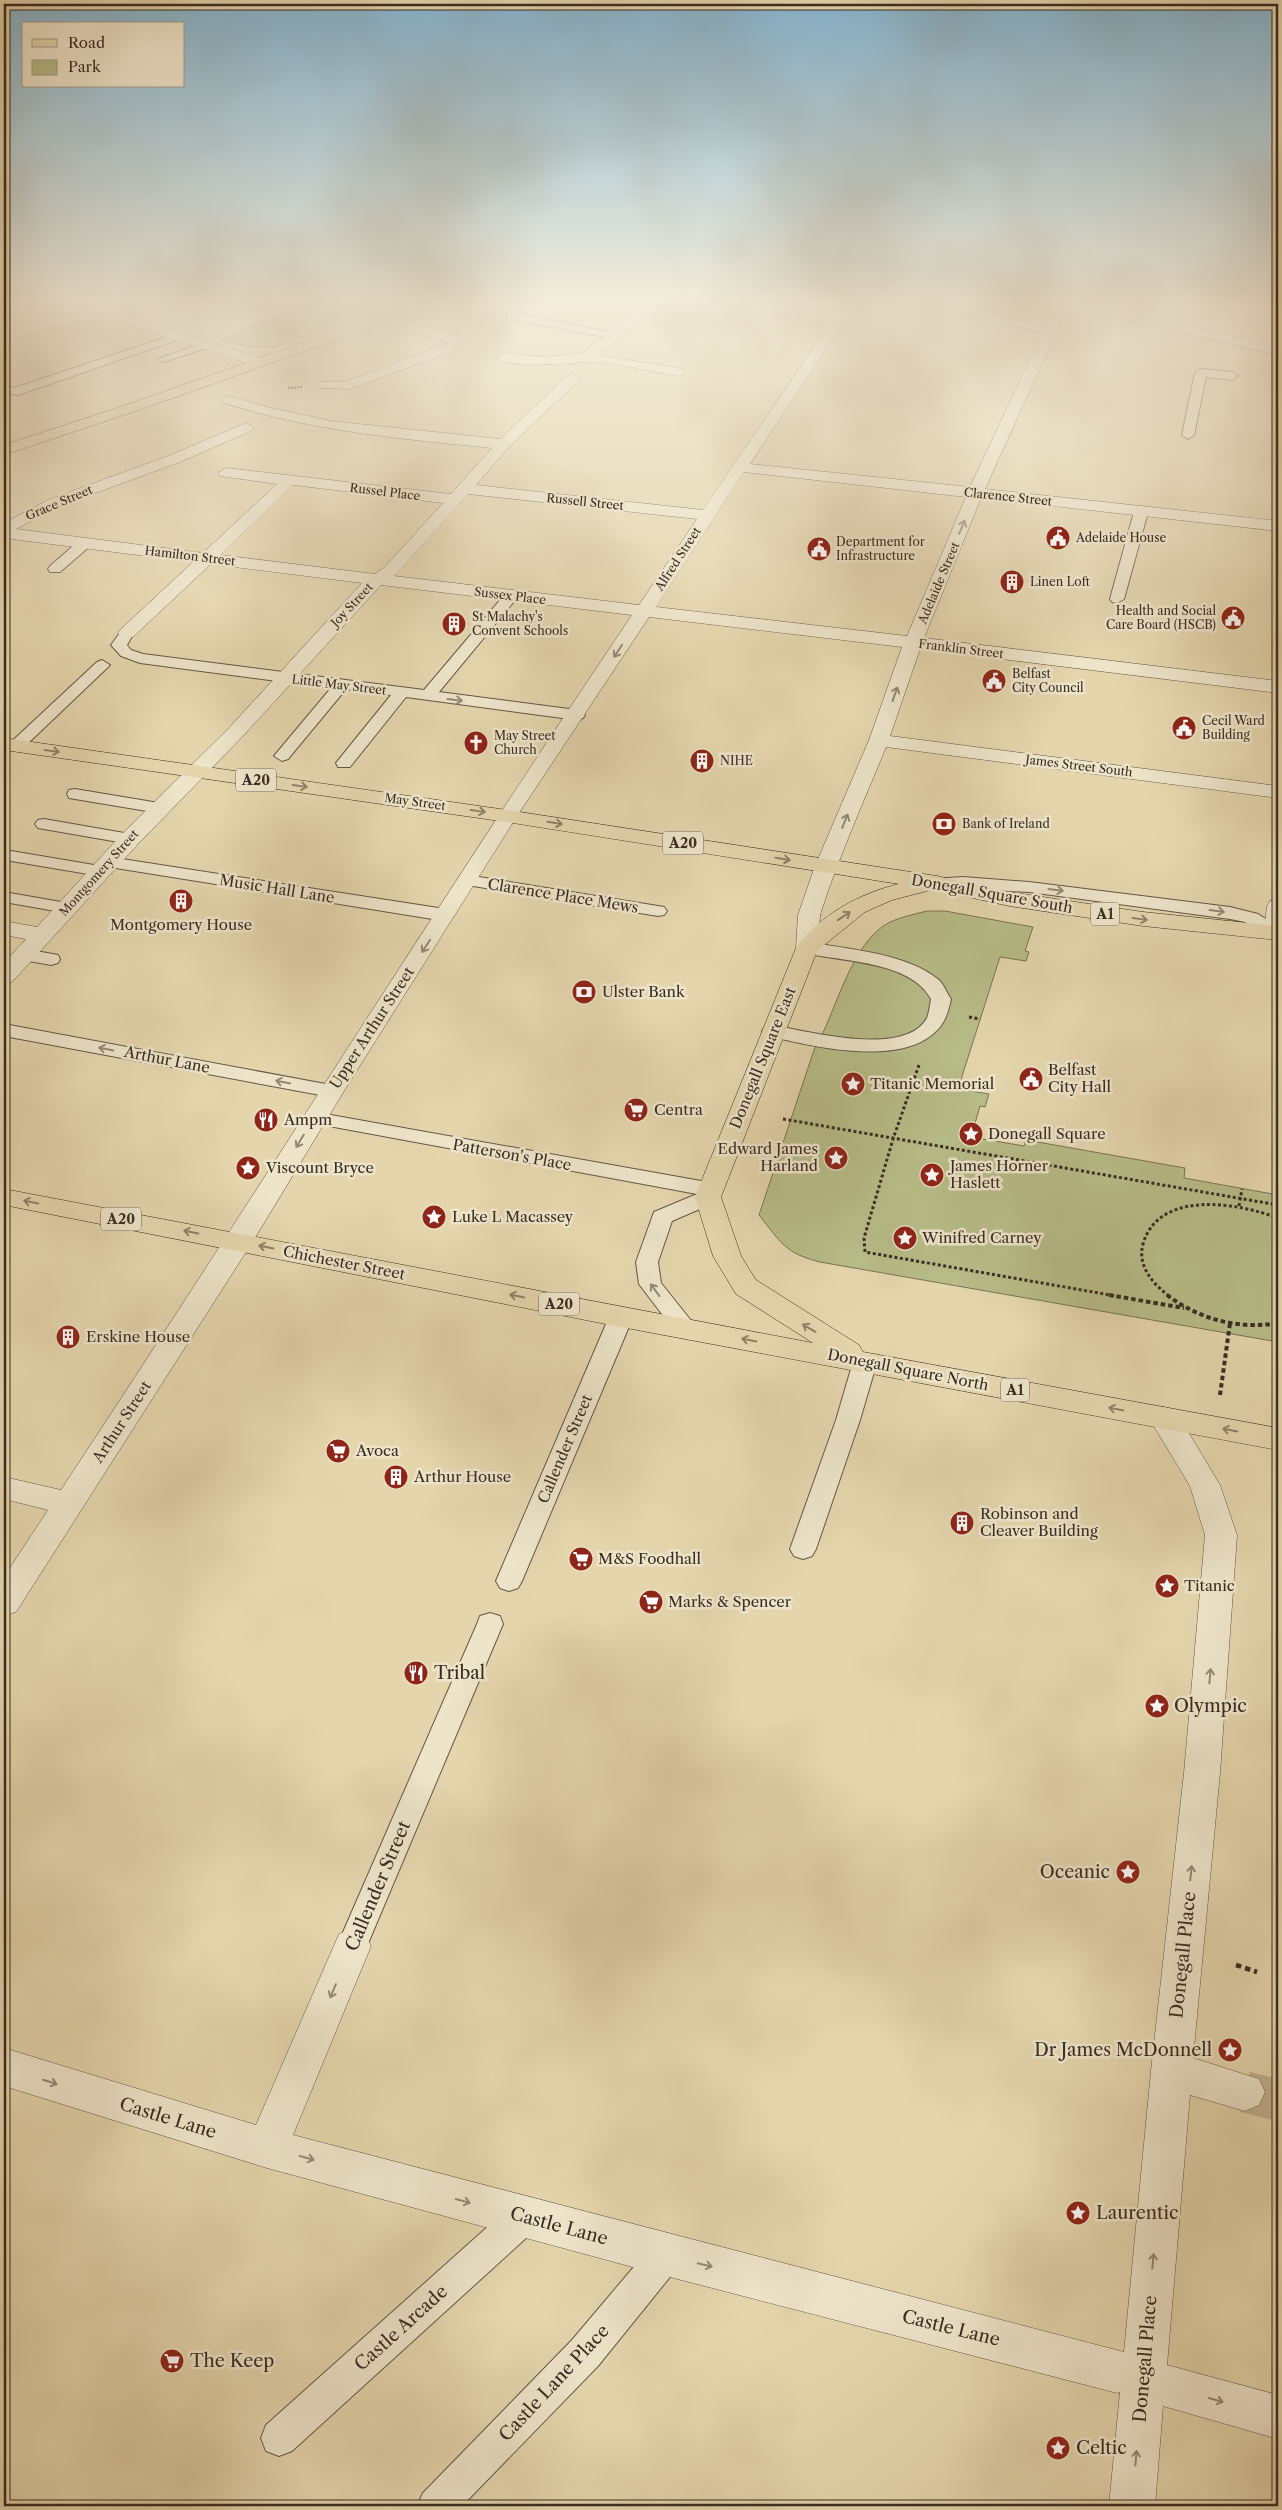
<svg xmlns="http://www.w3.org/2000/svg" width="1282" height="2510" viewBox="0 0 1282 2510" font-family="'Libre Caslon Text',serif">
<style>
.green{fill:#b7bc88;stroke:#787455}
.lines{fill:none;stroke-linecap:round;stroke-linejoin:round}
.street-tunnel{stroke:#c2b391;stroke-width:41;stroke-dasharray:41 21;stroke-linecap:butt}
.lane-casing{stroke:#645745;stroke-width:2}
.street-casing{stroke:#645745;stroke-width:1}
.secondary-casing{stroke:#3a2d22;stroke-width:1}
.primary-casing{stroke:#3a2d22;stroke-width:1}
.path-far3{stroke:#3a2d22;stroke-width:2;stroke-dasharray:2 1;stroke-linecap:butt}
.path-far2{stroke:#3a2d22;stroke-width:3;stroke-dasharray:3 2.5;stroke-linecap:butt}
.path-far1{stroke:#3a2d22;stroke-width:4;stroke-dasharray:4.5 3;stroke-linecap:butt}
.path{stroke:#3a2d22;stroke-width:4.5;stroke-dasharray:5.5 4;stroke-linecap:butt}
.lane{fill:#ede4ca;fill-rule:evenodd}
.street{fill:#ede4ca;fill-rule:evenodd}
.secondary{fill:#ede4ca;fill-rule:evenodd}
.primary{fill:#e4d5ad;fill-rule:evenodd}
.oneway{stroke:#948876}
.oneway2{stroke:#8f8168}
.labels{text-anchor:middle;stroke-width:5;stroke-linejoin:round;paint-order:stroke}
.far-street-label{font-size:12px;fill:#3a2d22;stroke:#ede4ca}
.far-poi-label{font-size:12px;fill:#3a2d22;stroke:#ede4ca;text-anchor:start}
.shield{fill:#ede4ca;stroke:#706454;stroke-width:1}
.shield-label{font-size:14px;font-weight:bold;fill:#3a2d22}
.street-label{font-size:15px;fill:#3a2d22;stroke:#ede4ca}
.poi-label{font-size:15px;fill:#3a2d22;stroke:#ede4ca;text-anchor:start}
.near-poi-label{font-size:18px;fill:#3a2d22;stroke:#ede4ca;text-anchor:start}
.near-street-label{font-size:18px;fill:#3a2d22;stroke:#ede4ca}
</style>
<rect width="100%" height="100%" fill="#e4d5ad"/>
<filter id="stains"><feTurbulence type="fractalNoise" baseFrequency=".004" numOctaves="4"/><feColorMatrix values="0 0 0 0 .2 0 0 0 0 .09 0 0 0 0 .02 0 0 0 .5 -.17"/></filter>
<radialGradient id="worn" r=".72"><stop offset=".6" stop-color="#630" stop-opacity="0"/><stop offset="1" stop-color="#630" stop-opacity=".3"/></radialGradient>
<path class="green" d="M326,304H396L274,347H248L220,339Z
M927,911H945L1033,927L1025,951L1029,952L1026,961L1000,957L958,1089L989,1094L985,1107L980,1106L971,1137L1024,1146L1026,1140L1185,1168L1184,1178L1278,1195V1342L820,1262C784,1253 781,1242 759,1215L814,1050C836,1014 850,942 890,922C901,917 915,914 927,911Z"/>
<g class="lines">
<path class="street-tunnel" d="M1245,2092L1278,2100"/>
<defs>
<path id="lane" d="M146,304H161L121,319H113L111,317Z
M491,304C501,304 513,303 521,310L517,314L614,333L620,336L614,339L507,318V311L492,306Z
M934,304H951L1054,330L1056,332L1050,335L935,306Z
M179,333L185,336L183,338L18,395L4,392V384L14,388Z
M205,342L209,343V347L164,362L158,359Z
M1201,369L1232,372L1238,376L1232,380L1206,377L1194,435L1188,439L1182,435L1195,373Z
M1141,508L1148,512L1124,599L1117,603L1112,602L1110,599L1134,512Z
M85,539L90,540L92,543L90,546L60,572H50L48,569L50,566L80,540Z
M511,592L516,593L518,596L516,599L439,692L577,710L583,712L585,715L583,718L577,720L406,697L350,767H338L336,763L391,695L346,689L288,759L282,761L274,756L331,688L140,663L121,656L111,645L122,630L127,629L134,633L127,645L131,650L143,654L424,690L506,593Z
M102,660L110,665L107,668L22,749H10L8,746L10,743L97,662Z
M75,789L165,804L168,808L165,812L159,813L69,798L67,794L69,790Z
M44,819L130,834L136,835L139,839L136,843L130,844L38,828L35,824L38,820Z
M11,851L100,866L106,867L109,871L106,875L100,876L5,860V852Z
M109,857L445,909L451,911L454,915L451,919L445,921L103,866L100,862L103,858Z
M467,875L658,906L664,907L667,911L664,915L658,916L461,884L458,880L461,876Z
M963,877L1029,882L1230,907L1258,914L1278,927V938L1268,937L1245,922L1230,919L1029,892L931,887L928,883L931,879Z
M4,892L67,903L73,904L76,908L73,912L67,913L4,902Z
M807,942C847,949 907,953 939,980C944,985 947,993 951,999C948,1013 945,1024 934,1033C897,1067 809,1046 765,1035L762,1031L765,1027L772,1025C807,1031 905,1058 927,1018C929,1013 930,1005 931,999C910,960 840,962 800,952L798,948L800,944Z
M25,949L58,955L60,959L58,963L51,965L18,959L16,955L18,951Z
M4,1024L331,1085L338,1087L341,1091L338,1095L331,1097L4,1036Z
M314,1112L718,1184L721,1189L716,1202L672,1221L658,1262L661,1283L697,1328L693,1334L685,1336L677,1334L639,1284L636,1262L654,1212L697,1194L307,1122L304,1118L307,1114Z
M621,1309L629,1311L633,1317L522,1581L518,1588L509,1591L500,1588L496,1581L609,1317L613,1311Z
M865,1354L873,1356L877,1362L860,1420L816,1549L812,1556L803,1559L794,1556L790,1549L836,1420L853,1362L857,1356Z
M490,1613L500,1616L503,1624L367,1946L363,1956L352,1960L341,1956L337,1946L477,1624L480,1616Z
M524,2200L536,2205L541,2217L536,2229L292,2451L279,2456L266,2451L261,2438L266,2425L512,2205Z
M666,2238L678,2243L683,2255L678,2267L598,2366L462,2506H417L423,2493L572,2340L654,2243Z"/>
<path id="street" d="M211,304H233L231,307L163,327L264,359L266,362L264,365H254L116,321L73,322L4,341V333L59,316L88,312L117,313L150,323Z
M652,304H669L636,324L598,355L679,368L686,372L684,375L679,376C645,371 607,359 572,363C558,364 505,368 497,357L504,353L543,357L582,353L627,319Z
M843,304H856L750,464L970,487L1056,304H1069L985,489L1278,521V531L981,498L924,638L1278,681V693L920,649L890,736L1278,786V798L886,747C864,801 839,856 821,912C817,925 823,941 815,953L807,955L799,953L796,948L798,915L815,866L869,740L902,647L649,617L517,816L344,1091L253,1241L16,1612L4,1616V1577L48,1510L4,1499V1477L61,1490C253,1199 437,904 632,615L381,585L242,737L138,844L12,982L4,984V963L26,939L4,935V921L37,927L122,834L228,729L362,583L211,564L133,637H121L118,633L121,629L193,562L4,538V523L48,500L168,456L246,423L254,428L251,431L180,462L60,506L16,529L203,553L277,484L220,476L218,473L226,468L451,494L492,448C401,439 312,431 224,403L222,400L229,396L267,407L331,421L500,439L568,375L573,374L580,378L578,381L509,447L476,485L703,510ZM744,472L966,497L907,636L656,607ZM293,485L443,503L385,567L375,574L220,555ZM468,494L697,519L639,605L394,576Z
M1166,304H1183L1150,323L1145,324L1138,320Z
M383,315L453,334L462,338L463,345L461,348L350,389L320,388L318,385L320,382H344L449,343L378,322L376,319Z
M1278,899V939L1267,938L1264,933L1267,906L1270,901Z
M1164,1407L1175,1410L1220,1485L1237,1535L1220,1773L1193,2058L1259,2079L1265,2092L1259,2105L1245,2111L1190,2095L1167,2365L1278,2395V2439L1163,2406L1155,2506H1109L1120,2392L1117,2393L666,2276L267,2168L4,2086V2048L256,2125L339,1934L352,1929L365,1934L371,1946L293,2135L1124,2352L1151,2071L1184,1773L1205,1535L1190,1486L1149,1418L1153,1410Z"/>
<path id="secondary" d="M1073,304H1096L1278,347V355L1075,307Z"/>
<path id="primary" d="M413,304H432L430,307L139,410L4,455V445L129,404Z
M4,738L507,810L937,876L1009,892L1143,912L1278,926V940L1143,926L1009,906L928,888L927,891L892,900L865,912L817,951L721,1197L741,1256L756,1280L859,1345L863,1352L1278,1428V1450L621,1327L4,1205V1189L813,1343L736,1294L713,1256L695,1197L796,948C819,915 861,893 899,884L507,822L4,750Z"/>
</defs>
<use href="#lane" class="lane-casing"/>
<use href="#street" class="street-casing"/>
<use href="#secondary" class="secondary-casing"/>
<use href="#primary" class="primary-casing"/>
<path class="path-far3" d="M243,329L318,304
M288,388L302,387"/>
<path class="path-far2" d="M969,1017L980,1019
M919,1065L893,1139L864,1238L865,1252L1116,1296
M783,1119L1278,1205
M1239,1206L1242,1189
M1169,1296C1153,1284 1137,1266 1143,1244C1159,1189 1238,1203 1278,1218"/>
<path class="path-far1" d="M1109,1295L1184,1308
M1167,1295C1199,1319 1238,1330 1278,1323
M1220,1395L1230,1323"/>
<path class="path" d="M1236,1965L1257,1972"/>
<use href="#lane" class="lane"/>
<use href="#street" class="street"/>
<use href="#secondary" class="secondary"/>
<use href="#primary" class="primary"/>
</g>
<defs><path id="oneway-shaft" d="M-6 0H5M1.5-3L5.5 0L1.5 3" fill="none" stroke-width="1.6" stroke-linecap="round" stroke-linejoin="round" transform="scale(1.25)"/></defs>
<g class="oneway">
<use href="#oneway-shaft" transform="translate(962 527) rotate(-67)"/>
<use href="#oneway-shaft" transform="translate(618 651) rotate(123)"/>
<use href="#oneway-shaft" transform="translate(895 694) rotate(-71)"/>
<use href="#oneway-shaft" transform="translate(455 700) rotate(7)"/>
<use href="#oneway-shaft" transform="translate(845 821) rotate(-68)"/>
<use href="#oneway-shaft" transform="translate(1056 890) rotate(7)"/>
<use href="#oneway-shaft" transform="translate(1217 911) rotate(8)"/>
<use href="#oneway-shaft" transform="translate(426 946) rotate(123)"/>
<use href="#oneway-shaft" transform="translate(106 1049) rotate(-169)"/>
<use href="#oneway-shaft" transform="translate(283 1082) rotate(-169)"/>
<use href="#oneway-shaft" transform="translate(300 1141) rotate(121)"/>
<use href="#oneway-shaft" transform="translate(655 1290) rotate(-126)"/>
<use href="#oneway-shaft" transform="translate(1210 1676) rotate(-85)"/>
<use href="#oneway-shaft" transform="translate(1191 1873) rotate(-84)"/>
<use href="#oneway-shaft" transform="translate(333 1991) rotate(113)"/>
<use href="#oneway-shaft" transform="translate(50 2082) rotate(17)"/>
<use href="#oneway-shaft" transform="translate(307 2158) rotate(15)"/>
<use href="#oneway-shaft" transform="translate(463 2201) rotate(15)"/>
<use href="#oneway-shaft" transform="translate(1153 2261) rotate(-85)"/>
<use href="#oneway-shaft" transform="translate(705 2265) rotate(14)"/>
<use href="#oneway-shaft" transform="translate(1216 2400) rotate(16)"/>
<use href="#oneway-shaft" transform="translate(1136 2458) rotate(-85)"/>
</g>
<g class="oneway2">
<use href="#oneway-shaft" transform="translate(52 751) rotate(8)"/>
<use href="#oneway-shaft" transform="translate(300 786) rotate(8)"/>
<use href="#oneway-shaft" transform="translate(478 811) rotate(8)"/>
<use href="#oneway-shaft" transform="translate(555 823) rotate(9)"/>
<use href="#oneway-shaft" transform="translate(783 859) rotate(9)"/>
<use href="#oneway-shaft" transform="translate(844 916) rotate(-34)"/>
<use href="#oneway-shaft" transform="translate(1140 919) rotate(8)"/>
<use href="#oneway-shaft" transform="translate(31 1202) rotate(-169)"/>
<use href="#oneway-shaft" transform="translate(191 1232) rotate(-169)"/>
<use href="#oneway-shaft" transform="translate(266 1247) rotate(-168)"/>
<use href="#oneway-shaft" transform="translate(517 1296) rotate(-169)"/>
<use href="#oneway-shaft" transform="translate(809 1328) rotate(-149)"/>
<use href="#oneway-shaft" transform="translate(749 1340) rotate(-169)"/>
<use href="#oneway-shaft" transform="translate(1116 1409) rotate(-169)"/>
<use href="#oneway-shaft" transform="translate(1230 1430) rotate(-169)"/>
</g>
<linearGradient id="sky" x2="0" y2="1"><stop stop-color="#87b6d2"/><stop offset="0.46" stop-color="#f3ecda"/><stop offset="1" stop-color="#f3ecda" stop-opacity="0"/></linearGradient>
<rect width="1282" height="655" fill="url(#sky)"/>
<defs>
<symbol id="civic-disc" viewBox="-11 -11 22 22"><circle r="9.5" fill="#8f2418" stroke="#ede4ca"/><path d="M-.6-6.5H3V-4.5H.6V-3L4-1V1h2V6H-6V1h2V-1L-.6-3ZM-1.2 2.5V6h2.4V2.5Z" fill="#fff"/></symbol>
<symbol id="building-disc" viewBox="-11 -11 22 22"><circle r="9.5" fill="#8f2418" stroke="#ede4ca"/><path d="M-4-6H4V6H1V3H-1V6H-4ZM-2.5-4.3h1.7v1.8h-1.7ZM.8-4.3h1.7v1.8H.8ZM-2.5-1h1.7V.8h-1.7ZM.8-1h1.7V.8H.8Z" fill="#fff"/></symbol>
<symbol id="church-disc" viewBox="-11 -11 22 22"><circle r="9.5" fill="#8f2418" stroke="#ede4ca"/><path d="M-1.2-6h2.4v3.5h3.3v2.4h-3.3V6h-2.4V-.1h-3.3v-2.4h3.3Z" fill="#fff"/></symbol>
<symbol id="bank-disc" viewBox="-11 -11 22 22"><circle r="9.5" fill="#8f2418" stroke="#ede4ca"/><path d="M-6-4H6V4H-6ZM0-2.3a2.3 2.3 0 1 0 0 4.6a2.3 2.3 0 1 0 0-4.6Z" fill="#fff"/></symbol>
<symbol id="sight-disc" viewBox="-11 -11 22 22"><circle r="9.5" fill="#8f2418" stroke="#ede4ca"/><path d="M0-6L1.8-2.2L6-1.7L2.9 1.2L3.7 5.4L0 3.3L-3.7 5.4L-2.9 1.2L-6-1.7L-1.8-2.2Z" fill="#fff"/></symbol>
<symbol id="supermarket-disc" viewBox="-11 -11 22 22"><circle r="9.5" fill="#8f2418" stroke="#ede4ca"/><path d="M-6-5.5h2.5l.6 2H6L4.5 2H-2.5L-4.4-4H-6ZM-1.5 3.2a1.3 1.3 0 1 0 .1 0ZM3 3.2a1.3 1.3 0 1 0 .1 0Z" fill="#fff"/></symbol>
<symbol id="restaurant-disc" viewBox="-11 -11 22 22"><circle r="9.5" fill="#8f2418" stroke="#ede4ca"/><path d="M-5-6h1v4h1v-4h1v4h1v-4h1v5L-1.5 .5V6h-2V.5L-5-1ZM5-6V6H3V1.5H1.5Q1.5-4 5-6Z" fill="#fff"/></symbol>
</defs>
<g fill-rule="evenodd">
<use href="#civic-disc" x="1044" y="524" width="28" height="28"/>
<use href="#civic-disc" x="805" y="535" width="28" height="28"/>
<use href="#building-disc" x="998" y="568" width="28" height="28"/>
<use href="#civic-disc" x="1219" y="604" width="28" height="28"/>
<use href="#building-disc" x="440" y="610" width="28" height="28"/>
<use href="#civic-disc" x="980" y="667" width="28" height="28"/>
<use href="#civic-disc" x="1170" y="714" width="28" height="28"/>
<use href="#church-disc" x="462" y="729" width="28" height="28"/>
<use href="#building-disc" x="688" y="747" width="28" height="28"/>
<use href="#bank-disc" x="930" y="810" width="28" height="28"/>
<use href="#building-disc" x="167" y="887" width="28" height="28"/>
<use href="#bank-disc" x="570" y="978" width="28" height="28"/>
<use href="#civic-disc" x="1017" y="1065" width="28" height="28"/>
<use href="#sight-disc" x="839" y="1070" width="28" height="28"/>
<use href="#supermarket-disc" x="622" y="1096" width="28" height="28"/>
<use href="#restaurant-disc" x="252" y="1106" width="28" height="28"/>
<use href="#sight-disc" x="957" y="1120" width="28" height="28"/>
<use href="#sight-disc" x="822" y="1144" width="28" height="28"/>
<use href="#sight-disc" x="234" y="1154" width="28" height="28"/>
<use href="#sight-disc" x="918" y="1161" width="28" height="28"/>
<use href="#sight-disc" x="420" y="1203" width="28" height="28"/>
<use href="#sight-disc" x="891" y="1224" width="28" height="28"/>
<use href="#building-disc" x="54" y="1323" width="28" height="28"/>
<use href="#supermarket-disc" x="324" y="1437" width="28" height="28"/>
<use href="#building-disc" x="382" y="1463" width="28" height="28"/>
<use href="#building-disc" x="948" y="1509" width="28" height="28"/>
<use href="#supermarket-disc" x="567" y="1545" width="28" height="28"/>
<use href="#sight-disc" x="1153" y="1572" width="28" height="28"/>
<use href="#supermarket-disc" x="637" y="1588" width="28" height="28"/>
<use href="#restaurant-disc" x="402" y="1659" width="28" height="28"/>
<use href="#sight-disc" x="1143" y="1692" width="28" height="28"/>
<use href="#sight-disc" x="1114" y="1858" width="28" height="28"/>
<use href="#sight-disc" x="1216" y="2036" width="28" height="28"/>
<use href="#sight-disc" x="1064" y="2199" width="28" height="28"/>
<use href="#supermarket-disc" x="158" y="2347" width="28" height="28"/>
<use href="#sight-disc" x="1044" y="2434" width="28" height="28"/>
</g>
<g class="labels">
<g class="far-street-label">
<text transform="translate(385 492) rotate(7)" y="4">Russel Place</text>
<text transform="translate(1008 497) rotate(6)" y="4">Clarence Street</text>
<text transform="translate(585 502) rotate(6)" y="4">Russell Street</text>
<text transform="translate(59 503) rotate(-23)" y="4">Grace Street</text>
<text transform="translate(190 556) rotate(7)" y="4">Hamilton Street</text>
<text transform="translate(678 559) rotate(-57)" y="4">Alfred Street</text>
<text transform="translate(939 583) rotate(-67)" y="4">Adelaide Street</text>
<text transform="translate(510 596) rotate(7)" y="4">Sussex Place</text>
<text transform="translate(352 605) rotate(-47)" y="4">Joy Street</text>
<text transform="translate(961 649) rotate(7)" y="4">Franklin Street</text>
<text transform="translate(339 685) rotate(7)" y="4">Little May Street</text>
<text transform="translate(1079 766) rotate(7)" y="4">James Street South</text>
<text transform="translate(415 802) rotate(8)" y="4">May Street</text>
<text transform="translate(99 873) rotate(-48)" y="4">Montgomery Street</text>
</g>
<g class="far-poi-label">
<text x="1076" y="542">Adelaide House</text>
<text x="836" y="546">Department for<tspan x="836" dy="14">Infrastructure</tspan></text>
<text x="1030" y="586">Linen Loft</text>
<text x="1216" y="615" text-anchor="end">Health and Social<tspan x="1216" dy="14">Care Board (HSCB)</tspan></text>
<text x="472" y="621">St Malachy's<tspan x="472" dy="14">Convent Schools</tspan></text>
<text x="1012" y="678">Belfast<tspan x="1012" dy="14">City Council</tspan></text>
<text x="1202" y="725">Cecil Ward<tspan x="1202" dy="14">Building</tspan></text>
<text x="494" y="740">May Street<tspan x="494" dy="14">Church</tspan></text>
<text x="720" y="765">NIHE</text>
<text x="962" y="828">Bank of Ireland</text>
</g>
<g class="shield">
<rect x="236" y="768.5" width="40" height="23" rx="4"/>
<rect x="663" y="831.5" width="40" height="23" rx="4"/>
<rect x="1091" y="902.5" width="28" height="23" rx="4"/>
<rect x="101" y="1207.5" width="40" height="23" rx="4"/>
<rect x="539" y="1292.5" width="40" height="23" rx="4"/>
<rect x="1001" y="1378.5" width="28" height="23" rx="4"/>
</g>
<g class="shield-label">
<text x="256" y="785">A20</text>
<text x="683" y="848">A20</text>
<text x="1105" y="919">A1</text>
<text x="121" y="1224">A20</text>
<text x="559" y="1309">A20</text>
<text x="1015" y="1395">A1</text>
</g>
<g class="street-label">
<text transform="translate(277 889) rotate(9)" y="5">Music Hall Lane</text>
<text transform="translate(992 894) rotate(10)" y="5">Donegall Square South</text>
<text transform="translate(563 896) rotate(9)" y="5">Clarence Place Mews</text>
<text transform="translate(372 1028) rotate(-57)" y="5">Upper Arthur Street</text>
<text transform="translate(763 1058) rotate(-68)" y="5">Donegall Square East</text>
<text transform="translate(167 1060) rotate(11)" y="5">Arthur Lane</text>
<text transform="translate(512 1155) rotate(10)" y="5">Patterson's Place</text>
<text transform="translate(344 1263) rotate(11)" y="5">Chichester Street</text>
<text transform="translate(908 1370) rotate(11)" y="5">Donegall Square North</text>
<text transform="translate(122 1422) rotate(-57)" y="5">Arthur Street</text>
<text transform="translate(565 1449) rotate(-67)" y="5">Callender Street</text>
</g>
<g class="poi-label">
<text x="181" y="930" text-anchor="middle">Montgomery House</text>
<text x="602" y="997">Ulster Bank</text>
<text x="1048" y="1075">Belfast<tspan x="1048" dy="17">City Hall</tspan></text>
<text x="870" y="1089">Titanic Memorial</text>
<text x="654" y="1115">Centra</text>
<text x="284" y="1125">Ampm</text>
<text x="988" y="1139">Donegall Square</text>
<text x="818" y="1154" text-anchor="end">Edward James<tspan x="818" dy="17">Harland</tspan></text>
<text x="950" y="1171">James Horner<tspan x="950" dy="17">Haslett</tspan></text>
<text x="266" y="1173">Viscount Bryce</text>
<text x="452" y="1222">Luke L Macassey</text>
<text x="922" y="1243">Winifred Carney</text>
<text x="86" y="1342">Erskine House</text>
<text x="356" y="1456">Avoca</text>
<text x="414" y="1482">Arthur House</text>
<text x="980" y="1519">Robinson and<tspan x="980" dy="17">Cleaver Building</tspan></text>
<text x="598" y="1564">M&amp;S Foodhall</text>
<text x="1184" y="1591">Titanic</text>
<text x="668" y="1607">Marks &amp; Spencer</text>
</g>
<g class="near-poi-label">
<text x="434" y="1679">Tribal</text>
<text x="1174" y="1712">Olympic</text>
<text x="1110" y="1878" text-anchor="end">Oceanic</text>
<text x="1212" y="2056" text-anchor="end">Dr James McDonnell</text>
<text x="1096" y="2219">Laurentic</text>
<text x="190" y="2367">The Keep</text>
<text x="1076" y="2454">Celtic</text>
</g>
<g class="near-street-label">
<text transform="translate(378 1886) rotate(-67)" y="6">Callender Street</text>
<text transform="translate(1183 1955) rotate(-84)" y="6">Donegall Place</text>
<text transform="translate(168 2118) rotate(17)" y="6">Castle Lane</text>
<text transform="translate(559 2226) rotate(15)" y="6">Castle Lane</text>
<text transform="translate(401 2328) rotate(-42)" y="6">Castle Arcade</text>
<text transform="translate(951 2328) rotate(14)" y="6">Castle Lane</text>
<text transform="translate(1145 2359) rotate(-85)" y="6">Donegall Place</text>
<text transform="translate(554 2383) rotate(-47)" y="6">Castle Lane Place</text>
</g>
</g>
<rect width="1282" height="2510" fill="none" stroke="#e4d5ad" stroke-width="20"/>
<rect x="5" y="5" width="1272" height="2500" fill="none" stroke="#3a2d22" stroke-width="2.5"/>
<rect x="10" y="10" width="1262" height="2490" fill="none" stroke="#3a2d22"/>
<rect x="22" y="22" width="162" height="65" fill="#ede4ca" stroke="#a59b87"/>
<rect x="32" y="39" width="25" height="8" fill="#e4d5ad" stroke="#a59b87"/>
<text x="68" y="48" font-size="15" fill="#3a2d22">Road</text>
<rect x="32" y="60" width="25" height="15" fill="#b7bc88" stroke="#a59b87"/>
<text x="68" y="72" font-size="15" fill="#3a2d22">Park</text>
<rect width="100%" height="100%" filter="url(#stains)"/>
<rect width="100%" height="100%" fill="url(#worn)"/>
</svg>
